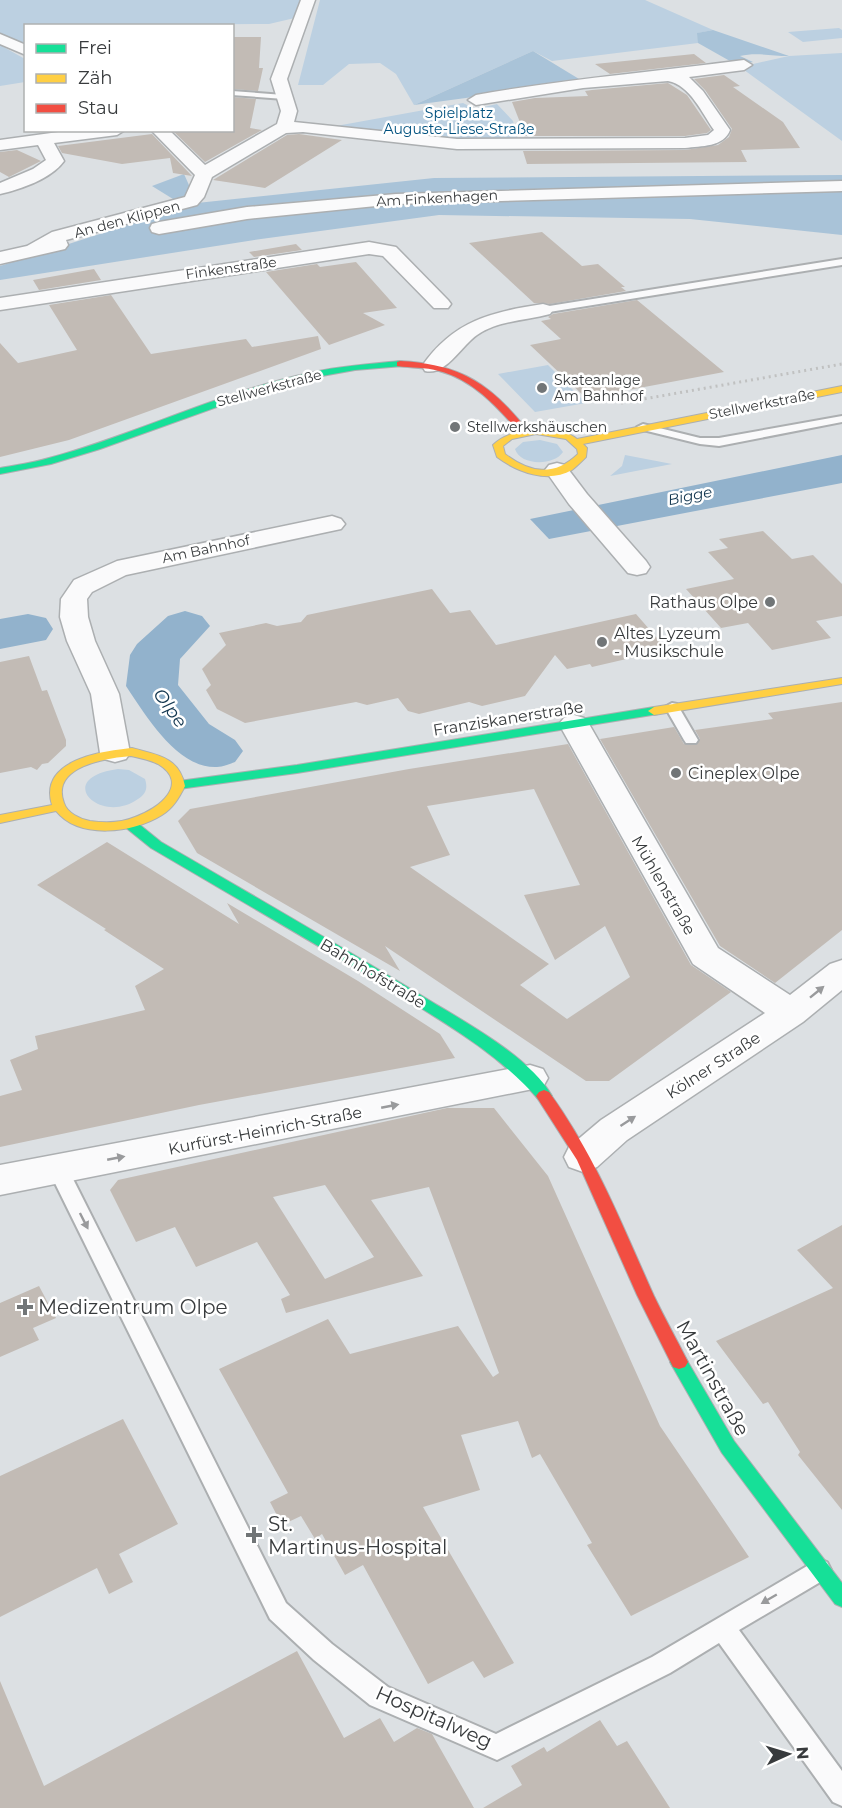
<svg xmlns="http://www.w3.org/2000/svg" width="842" height="1808" viewBox="0 0 842 1808" font-family="Montserrat,sans-serif">
<style>
.green{fill:#bcd0e1}
.forest{fill:#a9c3d8}
.water{fill:#92b2cc}
.lines{fill:none;stroke-linecap:round;stroke-linejoin:round}
.river{fill:#92b2cc;fill-rule:evenodd}
.building{fill:#c2bbb5;fill-rule:evenodd}
.lane-casing{stroke:#acafb1;stroke-width:4}
.street-casing{stroke:#acafb1;stroke-width:3}
.fast-casing{stroke:#acafb1;stroke-width:2}
.slow-casing{stroke:#acafb1;stroke-width:2}
.jam-casing{stroke:#acafb1;stroke-width:2}
.lane{fill:#fafafb;fill-rule:evenodd}
.street{fill:#fafafb;fill-rule:evenodd}
.fast{fill:#16e098;fill-rule:evenodd}
.slow{fill:#ffcf43;fill-rule:evenodd}
.jam{fill:#f24e42;fill-rule:evenodd}
.rail{stroke:#c0c1c1;stroke-width:3;stroke-dasharray:2 4;stroke-linecap:butt}
.oneway{fill:#999a9c}
.poi-dot{fill:#717577;stroke:#fff;stroke-width:2}
.labels{text-anchor:middle;stroke-width:5;stroke-linejoin:round;paint-order:stroke}
.far-park-label{font-size:14px;fill:#00517f;stroke:#fff}
.far-street-label{font-size:14px;fill:#383b3d;stroke:#fff}
.far-poi-label{font-size:14px;fill:#383b3d;stroke:#fff;text-anchor:start}
.far-water-label{font-size:15px;font-style:italic;fill:#11354e;stroke:#fff}
.poi-label{font-size:16px;fill:#383b3d;stroke:#fff;text-anchor:start}
.street-label{font-size:16px;fill:#383b3d;stroke:#fff}
.water-label{font-size:18px;font-style:italic;fill:#11354e;stroke:#fff}
.near-poi-label{font-size:20px;fill:#383b3d;stroke:#fff;text-anchor:start}
.near-street-label{font-size:20px;fill:#383b3d;stroke:#fff}
</style>
<rect width="100%" height="100%" fill="#dce0e3"/>
<path class="green" d="M0,0H305L299,17L269,24L26,26L25,46L0,33Z
M320,0H645L713,30L698,33V43L552,61L533,51L414,105L396,74L380,63L349,64L323,85H298Z
M839,28L842,30V38L803,42L788,32Z
M0,45L25,59V82L0,86Z
M842,53V141L740,67L789,56Z
M463,103L475,109L497,104L513,121L518,140L438,138L336,126Z
M548,365L586,403L535,412L498,374Z
M540,440L557,444L563,452C554,466 520,466 515,449L523,442Z
M625,455L672,464L610,476L622,466Z
M118,769L129,770L145,779C148,788 146,794 138,799C100,826 52,778 118,769Z"/>
<path class="forest" d="M713,30L789,56C771,56 756,52 740,56L753,62L737,65L698,43L697,33Z
M533,51L584,82L414,105Z
M184,174L197,203L434,178L842,175V235L690,219L439,215L261,239L0,280V266L181,208L173,199L152,186Z"/>
<path class="water" d="M842,455V483L549,539L530,519Z"/>
<g class="lines">
<path class="river" d="M185,611L202,616L210,626L180,659L178,685L209,724L235,740L243,751L235,762C229,764 223,767 217,767C177,769 145,714 126,686L130,655L137,644L168,616Z
M28,614L46,618L53,629L46,640L0,649V619Z"/>
</g>
<path class="building" d="M232,37H261L259,68H263L258,91L232,89Z
M694,54L706,63L610,74L595,64Z
M724,75L740,86L733,87L783,122L800,148L741,150L747,162L527,164L523,151L685,150L718,145L729,137L732,129L705,90L694,79Z
M668,83L687,95L711,130L707,133L685,136H518L516,130H523L512,102L535,98L588,96L585,91L592,90Z
M232,97L256,99L250,128L262,130L205,162L173,131L232,130Z
M152,134L192,176L173,173L170,158L122,164L62,153L58,146Z
M299,134L342,140L265,188L213,180L287,135Z
M17,150L41,161L9,177L0,172V152Z
M542,232L582,266L598,264L625,287H621L626,291L550,304L534,303L469,243Z
M296,244L302,250L254,257L249,252Z
M356,262L397,308L363,313L385,325L329,345L266,272L317,264L320,267Z
M94,269L101,280L39,290L33,280Z
M111,295L151,354L246,339L252,347L318,336L321,349L69,440L0,457V343L18,363L77,350L49,305Z
M637,300L724,372L586,398L530,345L561,339L541,321L551,319L548,317L553,314Z
M763,531L792,559L813,555L842,584V616L816,621L831,638L772,650L748,623L721,628L686,589L734,579L708,552L728,548L719,539Z
M432,589L450,613L470,610L496,645L636,614L664,646L645,651L648,654L592,667L590,664L567,669L555,655L525,696L482,706L469,702L419,714L408,711L398,698L367,705L356,702L245,723L217,709L206,690L211,685L202,669L226,645L219,633L266,623L277,626L301,622L307,615Z
M29,656L42,691L47,690L66,740V746L48,763L42,764L37,770L31,767L0,773V662Z
M842,702V930L775,983L720,946L600,739L674,727L684,744L696,745L700,739L695,730L773,719L768,713Z
M568,744L691,965L731,992L609,1081H586L385,946L400,971L197,853L178,821L190,809L409,769ZM534,789L580,885L524,895L555,960L605,926L630,977L567,1019L520,985L549,964L410,867L450,855L427,806Z
M107,842L239,924L227,903L358,981L440,1034L455,1058L199,1105L0,1147V1096L22,1090L10,1060L38,1049L35,1036L145,1010L135,986L164,969L104,930L106,929L37,885Z
M447,1108H494L548,1176L660,1426L749,1557L631,1616L587,1545L592,1543L540,1454L532,1458L518,1421L461,1435L480,1490L423,1507L514,1663L484,1678L473,1661L428,1684L363,1565L345,1575L322,1534L315,1539L301,1516L282,1525L270,1502L288,1493L219,1369L328,1319L350,1354L458,1326L493,1377L499,1373L429,1187L371,1200L423,1276L286,1313L281,1299L290,1295L257,1242L196,1267L175,1227L136,1242L110,1190L118,1180ZM325,1185L374,1257L325,1279L273,1197Z
M842,1225V1510L798,1455L800,1452L768,1402L763,1404L716,1341L833,1288L797,1250Z
M39,1286L56,1318L33,1328L39,1340L0,1357V1303Z
M123,1419L178,1524L119,1554L133,1582L109,1594L97,1568L0,1617V1476Z
M297,1651L344,1738L380,1718L394,1742L417,1728L432,1734L474,1808H0V1681L44,1786Z
M600,1720L617,1746L627,1741L670,1808H483L522,1785L511,1766L544,1747L547,1752Z"/>
<g class="lines">
<defs>
<path id="lane" d="M232,91L284,95L288,97L284,99L232,95Z
M842,259V265L543,313L538,310L543,307Z
M842,416V422L719,446L700,444L639,429L637,427L643,424L700,438H719Z
M672,703L677,704L698,740L696,743H686L684,740L665,707Z
M58,1162L65,1164L68,1169L286,1603L332,1644L388,1687L496,1734L652,1657L819,1559L827,1562L831,1570L827,1578L739,1630L842,1771V1806L833,1802L719,1643L670,1673L497,1760L370,1705L314,1660L270,1619L48,1169L51,1164Z"/>
<path id="street" d="M301,0H315L287,79L297,111L294,122L457,139L685,138L708,135L714,130C702,113 690,85 668,81L583,88L476,105L468,100L476,95C565,79 654,72 744,60L752,65L744,70L689,77L703,91L730,130C724,147 701,146 685,148L457,149L303,132L286,133L212,177L204,197L197,205L66,240L68,245L65,249L0,264V252L27,246L52,232L185,197L195,175L151,130H169L205,165L277,124L281,111L271,79Z
M0,34L26,45V55L0,44Z
M73,130H125L117,135L54,143L64,161C51,179 21,189 0,194V183L33,169L46,160L38,145L0,150V140Z
M842,181V191L396,204L247,219L159,234L152,232L150,228L152,224L159,222L247,207L396,194Z
M369,242L396,247L448,300L451,304L448,308H434L383,256L369,254L0,310V298Z
M543,304L550,306L553,310L550,314C525,321 499,320 477,335C461,346 446,376 425,371L422,366C454,320 492,312 543,304Z
M557,463L565,465L587,494L646,561L650,567L646,573L637,575L628,573L569,504L545,470L549,465Z
M332,516L341,519L345,524L341,529L126,575L92,592L87,599L88,617L95,641L119,694L130,753L126,759L115,762L104,759L100,753L91,694L67,641L60,617L61,599L74,580L117,561Z
M574,715L584,718L589,724L718,948L790,995L830,964L842,960V990L803,1022L627,1140L597,1167L583,1172L569,1167L564,1157L569,1147L601,1120L765,1013L693,964L559,724L564,718Z
M530,1065L543,1069L548,1078L543,1087L0,1195V1165Z"/>
<path id="fast" d="M400,361L403,362V366L355,370L311,378L270,388L100,449L51,464L0,474V468C16,465 33,463 49,458C137,434 220,392 309,373C339,366 370,364 400,361Z
M654,707L658,708L660,711L658,714L297,773L179,789L173,785L179,781L297,765Z
M130,820L135,821L161,842C247,892 334,942 419,994C459,1019 529,1055 552,1096L549,1100H539C497,1052 443,1022 390,989C311,941 231,895 151,848L125,827L124,824L125,821Z
M679,1355L685,1357L734,1441L842,1583V1607L835,1604L722,1453L670,1362L673,1357Z"/>
<path id="slow" d="M842,386V392L583,444L587,448L586,457C582,461 577,466 572,470C548,484 517,472 497,457L493,445C510,427 558,423 577,439ZM536,434L566,439L577,449L578,454C554,477 530,473 505,454L503,446L512,439Z
M842,678V684L654,715L648,711L654,707Z
M132,748C158,755 179,757 185,786C179,798 173,808 162,815C134,833 79,840 56,811L0,823V815L52,805C38,760 102,751 132,748ZM131,756C140,758 150,760 158,764C191,784 158,809 135,817C121,823 104,823 90,821C80,819 67,813 64,803C50,766 107,758 131,756Z"/>
<path id="jam" d="M400,361C461,364 491,384 529,432L521,434C498,408 474,380 439,371C425,367 411,368 397,366V362Z
M544,1090L549,1092C596,1157 622,1225 654,1296C665,1319 677,1340 688,1362L685,1367L679,1369L673,1367L637,1295L577,1160L536,1096L539,1092Z"/>
</defs>
<use href="#lane" class="lane-casing"/>
<use href="#street" class="street-casing"/>
<use href="#fast" class="fast-casing"/>
<use href="#slow" class="slow-casing"/>
<use href="#jam" class="jam-casing"/>
<use href="#lane" class="lane"/>
<use href="#street" class="street"/>
<use href="#fast" class="fast"/>
<use href="#slow" class="slow"/>
<use href="#jam" class="jam"/>
<path class="rail" d="M621,403L842,364"/>
</g>
<defs><path id="oneway-solid" d="M-6-.8H1V-3.2L6.5 0L1 3.2V.8H-6Z" transform="scale(1.5)"/></defs>
<g class="oneway">
<use href="#oneway-solid" transform="translate(817 992) rotate(-39)"/>
<use href="#oneway-solid" transform="translate(390 1106) rotate(-11)"/>
<use href="#oneway-solid" transform="translate(628 1121) rotate(-33)"/>
<use href="#oneway-solid" transform="translate(116 1158) rotate(-11)"/>
<use href="#oneway-solid" transform="translate(84 1221) rotate(63)"/>
<use href="#oneway-solid" transform="translate(769 1599) rotate(150)"/>
</g>
<g class="poi-dot">
<circle cx="542" cy="388" r="6"/>
<circle cx="455" cy="427" r="6"/>
<circle cx="770" cy="602" r="6"/>
<circle cx="602" cy="642" r="6"/>
<circle cx="676" cy="773" r="6"/>
<path d="M22 1298h6v6h6v6h-6v6h-6v-6h-6v-6h6z"/>
<path d="M251 1526h6v6h6v6h-6v6h-6v-6h-6v-6h6z"/>
</g>
<g class="labels">
<g class="far-park-label">
<text x="459" y="118">Spielplatz<tspan x="459" dy="16">Auguste-Liese-Straße</tspan></text>
</g>
<g class="far-street-label">
<text transform="translate(437 198) rotate(-3)" y="5">Am Finkenhagen</text>
<text transform="translate(127 219) rotate(-15)" y="5">An den Klippen</text>
<text transform="translate(231 268) rotate(-8)" y="5">Finkenstraße</text>
<text transform="translate(269 388) rotate(-15)" y="5">Stellwerkstraße</text>
<text transform="translate(762 404) rotate(-11)" y="5">Stellwerkstraße</text>
<text transform="translate(206 549) rotate(-12)" y="5">Am Bahnhof</text>
</g>
<g class="far-poi-label">
<text x="554" y="385">Skateanlage<tspan x="554" dy="16">Am Bahnhof</tspan></text>
<text x="467" y="432">Stellwerkshäuschen</text>
</g>
<g class="far-water-label">
<text transform="translate(690 496) rotate(-11)" y="5">Bigge</text>
</g>
<g class="poi-label">
<text x="758" y="608" text-anchor="end">Rathaus Olpe</text>
<text x="614" y="639">Altes Lyzeum<tspan x="614" dy="18">- Musikschule</tspan></text>
<text x="688" y="779">Cineplex Olpe</text>
</g>
<g class="street-label">
<text transform="translate(508 718) rotate(-9)" y="6">Franziskanerstraße</text>
<text transform="translate(664 885) rotate(60)" y="6">Mühlenstraße</text>
<text transform="translate(373 973) rotate(31)" y="6">Bahnhofstraße</text>
<text transform="translate(713 1065) rotate(-33)" y="6">Kölner Straße</text>
<text transform="translate(265 1130) rotate(-11)" y="6">Kurfürst-Heinrich-Straße</text>
</g>
<g class="water-label">
<text transform="translate(170 708) rotate(54)" y="6">Olpe</text>
</g>
<g class="near-poi-label">
<text x="38" y="1314">Medizentrum Olpe</text>
<text x="268" y="1531">St.<tspan x="268" dy="23">Martinus-Hospital</tspan></text>
</g>
<g class="near-street-label">
<text transform="translate(713 1378) rotate(61)" y="7">Martinstraße</text>
<text transform="translate(434 1717) rotate(24)" y="7">Hospitalweg</text>
</g>
</g>
<rect x="24" y="24" width="210" height="108" fill="#ffffff" stroke="#afb1b1" stroke-width="1.5"/>
<rect x="36" y="44" width="30" height="9" fill="#16e098" stroke="#afb1b1" stroke-width="1.5"/>
<text x="78" y="54" font-size="18" fill="#383b3d">Frei</text>
<rect x="36" y="74" width="30" height="9" fill="#ffcf43" stroke="#afb1b1" stroke-width="1.5"/>
<text x="78" y="84" font-size="18" fill="#383b3d">Zäh</text>
<rect x="36" y="104" width="30" height="9" fill="#f24e42" stroke="#afb1b1" stroke-width="1.5"/>
<text x="78" y="114" font-size="18" fill="#383b3d">Stau</text>
<g transform="translate(788 1754) rotate(86)" stroke="#ffffff" stroke-width="4.5" paint-order="stroke">
<path d="M0-4.5L10 22L0 15L-10 22Z" fill="#383b3d"/>
<text y="-9" font-size="16" font-weight="bold" text-anchor="middle" fill="#383b3d">N</text>
</g>
</svg>
